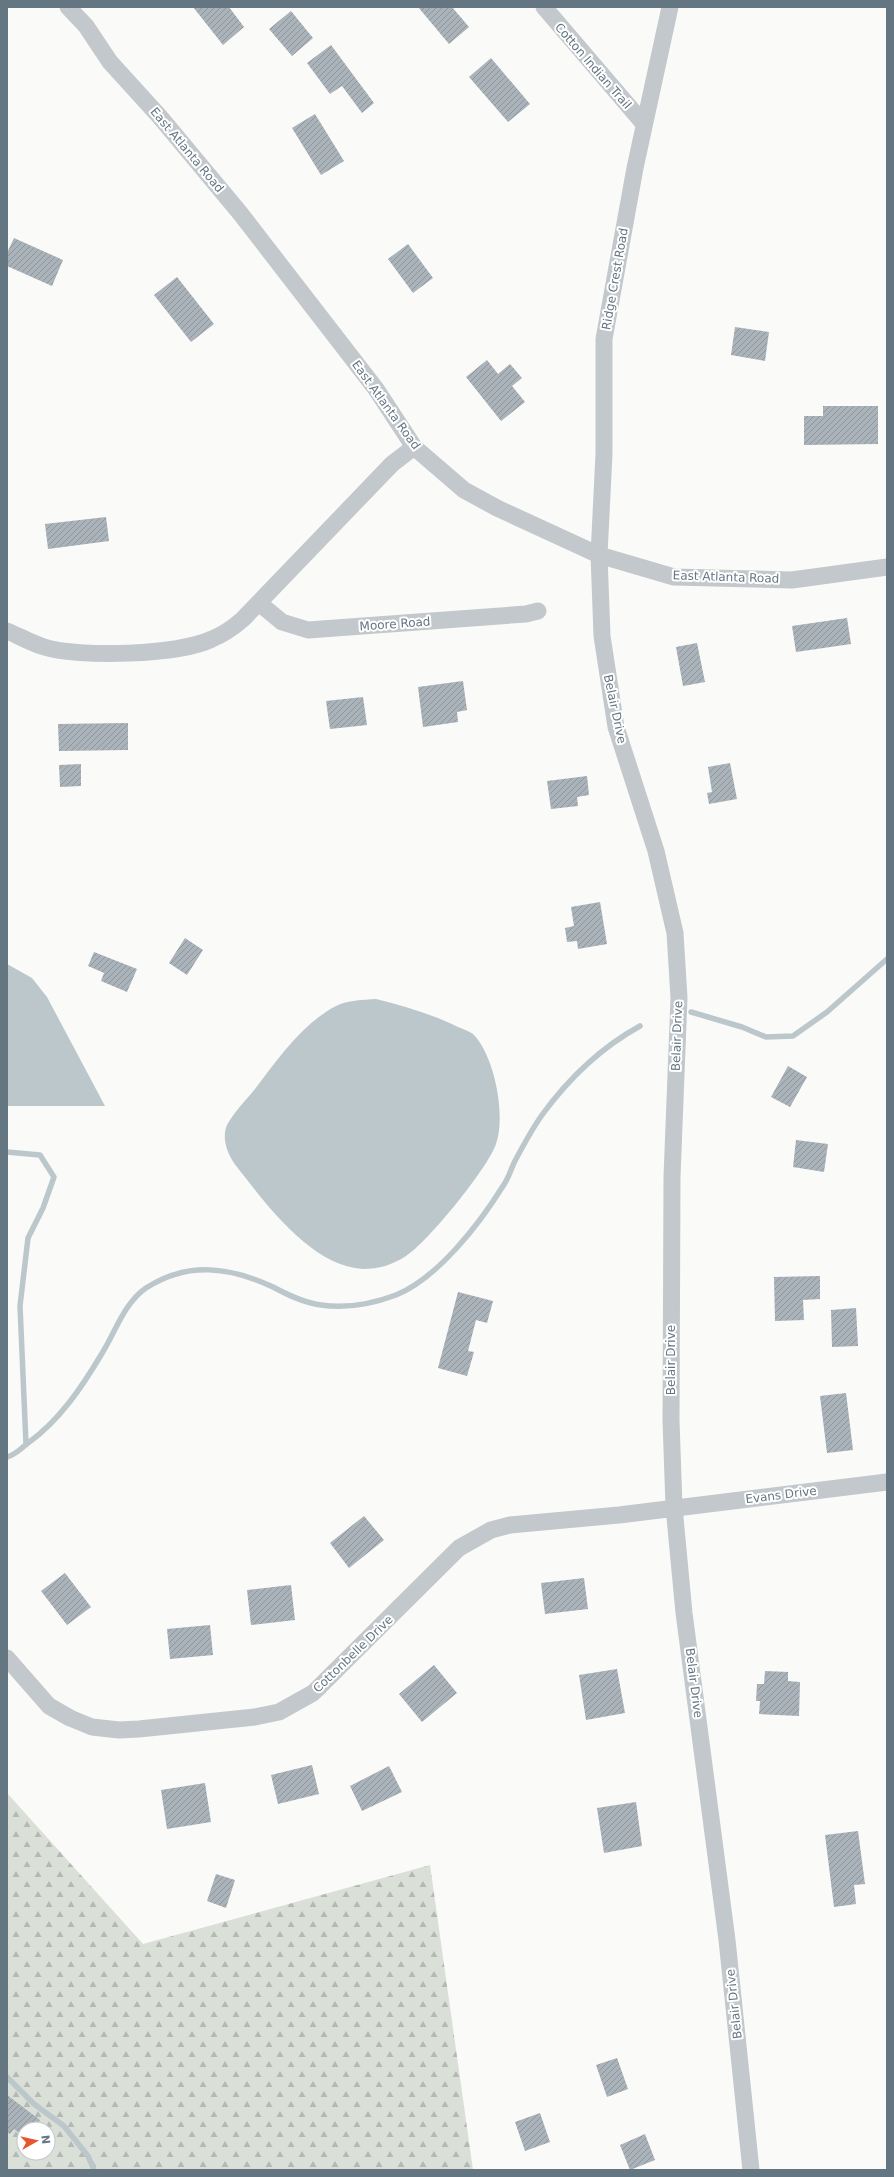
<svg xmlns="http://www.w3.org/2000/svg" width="894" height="2177" viewBox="0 0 894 2177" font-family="'DejaVu Sans',sans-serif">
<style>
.forest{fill:url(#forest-firs);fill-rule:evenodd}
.water{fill:#bbc7cb}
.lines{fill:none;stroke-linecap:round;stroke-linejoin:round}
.stream{stroke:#bbc7cb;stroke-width:5.5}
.building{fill:url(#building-hatch)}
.minor{stroke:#c3c8cc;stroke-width:17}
.labels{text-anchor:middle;stroke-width:4;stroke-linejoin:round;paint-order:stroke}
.street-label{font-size:12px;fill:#657683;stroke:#fff}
</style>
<defs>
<pattern id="forest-firs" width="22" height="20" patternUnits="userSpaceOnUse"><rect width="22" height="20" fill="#dadfd7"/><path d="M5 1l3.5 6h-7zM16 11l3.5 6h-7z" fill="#b4b9b4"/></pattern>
<pattern id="building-hatch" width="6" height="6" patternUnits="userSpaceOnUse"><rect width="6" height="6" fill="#aab3b9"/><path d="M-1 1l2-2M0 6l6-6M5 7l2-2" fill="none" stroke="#8e969c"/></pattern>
</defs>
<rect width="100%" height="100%" fill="#fafaf8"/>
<path class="forest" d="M7,1793L143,1944L430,1865L473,2170H7ZM24,2129H48V2153H24Z"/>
<path class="water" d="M7,964L32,978L47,997L105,1106H7Z
M376,999C404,1006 432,1014 458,1027C463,1029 469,1031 473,1034C495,1056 506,1116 496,1144C488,1168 427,1243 406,1256C392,1265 379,1269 363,1269C311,1266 266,1204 237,1167C228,1156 221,1139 227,1125C234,1112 246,1100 255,1089C277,1060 303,1023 336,1006C348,1000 362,1000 376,999Z"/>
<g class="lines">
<path class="stream" d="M691,1012L742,1027L766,1037L793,1036L827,1012L887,959
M7,1152L40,1155L54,1177L43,1208L28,1238L20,1306L26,1444
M7,1457C17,1454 20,1449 28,1443C59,1421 82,1387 101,1355C115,1333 124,1303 146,1288C188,1261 230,1267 273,1287C288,1295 304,1303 321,1305C347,1309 372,1304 396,1295C438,1278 480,1223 503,1186C509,1178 511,1168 516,1159C524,1144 532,1129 542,1115C569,1078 600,1048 640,1026
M7,2077L34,2104L64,2126L88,2156L94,2170"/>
</g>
<path class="building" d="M193,7H229L244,27L223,45Z
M418,7H452L469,27L449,44Z
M291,11L313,38L292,56L269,29Z
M331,45L374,103L362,113L342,86L330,94L307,63Z
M491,58L530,104L508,122L469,77Z
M315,114L344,161L321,175L292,128Z
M14,238L63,260L52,286L7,266V253Z
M408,244L433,278L413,293L388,259Z
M177,277L214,324L191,342L154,295Z
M735,327L769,332L765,361L731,355Z
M487,360L498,374L510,364L522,378L512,386L525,402L501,421L466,377Z
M823,406H878V444L804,445V416H823Z
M106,517L109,541L48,549L45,524Z
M847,618L851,644L796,652L792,626Z
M697,643L705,682L683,686L676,647Z
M463,681L467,710L457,712L458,722L423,727L418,687Z
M363,697L367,725L330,729L326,701Z
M128,723V750L59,751L58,724Z
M730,763L737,799L709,804L707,793L712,792L708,767Z
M81,764V786L60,787L59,765Z
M587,776L589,795L577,797L578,806L551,809L547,781Z
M600,902L607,944L578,949L577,941L567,942L565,928L574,926L571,907Z
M185,938L203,950L187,975L169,963Z
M94,952L137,969L127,992L101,981L104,973L88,966Z
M788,1066L807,1077L790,1107L771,1097Z
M796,1140L828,1144L824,1172L793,1167Z
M820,1276V1299L803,1300L804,1320L775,1321L774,1277Z
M458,1292L493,1301L487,1323L476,1320L468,1351L474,1352L467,1376L438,1368Z
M856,1308L858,1346L832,1347L831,1310Z
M846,1393L853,1450L827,1453L820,1396Z
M364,1516L384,1540L349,1568L330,1543Z
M65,1573L91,1607L67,1625L41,1591Z
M584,1578L588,1609L545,1614L541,1583Z
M291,1585L295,1620L251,1625L247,1590Z
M210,1625L213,1655L170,1659L167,1629Z
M434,1665L457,1693L422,1722L399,1694Z
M617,1669L625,1713L586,1720L579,1675Z
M765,1671L788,1672V1681L800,1682L799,1716L759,1714L760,1701H756L757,1684H764Z
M312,1765L319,1794L278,1804L271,1775Z
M389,1766L402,1792L362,1811L350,1786Z
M205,1783L211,1822L167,1829L161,1790Z
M636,1802L642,1846L604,1853L597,1808Z
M858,1831L865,1884L854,1885L856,1904L834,1907L825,1835Z
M216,1874L235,1880L226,1908L207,1901Z
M617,2058L628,2089L607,2097L596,2065Z
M7,2095L40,2120L33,2129H24V2136L14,2129L10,2134L7,2132Z
M540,2113L550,2142L525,2151L515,2122Z
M645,2134L655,2160L630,2170L620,2145Z"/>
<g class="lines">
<path class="minor" d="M68,7L86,26L110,62L160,117L240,213L376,389L414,447L464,490L497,508L599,555L674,577L792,580L887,567
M544,7L644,124
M670,7L635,168L604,339V454L599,555L602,636L616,727L656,851L675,933L679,998L672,1177L671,1420L674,1507L684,1613L727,1940L751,2170
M259,603L282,622L308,630L526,614L538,611
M7,631C19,636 31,643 44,647C79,658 179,655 212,639C224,634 234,627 243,619L392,464L414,447
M7,1658L49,1706L70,1718L92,1727L119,1730L139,1729L255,1717L279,1712L313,1693L459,1548L491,1530L510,1525L619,1515L887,1482"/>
</g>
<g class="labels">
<g class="street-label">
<text transform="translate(593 66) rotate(49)" y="4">Cotton Indian Trail</text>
<text transform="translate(187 150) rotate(50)" y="4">East Atlanta Road</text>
<text transform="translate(615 279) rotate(-80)" y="4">Ridge Crest Road</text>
<text transform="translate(386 405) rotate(54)" y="4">East Atlanta Road</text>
<text transform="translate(726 577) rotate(2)" y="4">East Atlanta Road</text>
<text transform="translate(395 624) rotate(-4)" y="4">Moore Road</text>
<text transform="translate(615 709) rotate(78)" y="4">Belair Drive</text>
<text transform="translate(677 1036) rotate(-88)" y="4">Belair Drive</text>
<text transform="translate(671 1360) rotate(-90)" y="4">Belair Drive</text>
<text transform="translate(781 1495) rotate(-7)" y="4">Evans Drive</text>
<text transform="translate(353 1654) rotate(-44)" y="4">Cottonbelle Drive</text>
<text transform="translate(694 1683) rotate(83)" y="4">Belair Drive</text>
<text transform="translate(734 2004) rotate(-96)" y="4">Belair Drive</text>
</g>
</g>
<rect width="894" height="2177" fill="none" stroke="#657683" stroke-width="16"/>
<g transform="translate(36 2141) rotate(82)"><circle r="19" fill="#ffffff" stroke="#c1c8cd"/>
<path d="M0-3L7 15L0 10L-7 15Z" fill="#e4572e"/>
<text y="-6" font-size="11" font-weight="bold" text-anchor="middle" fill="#657683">N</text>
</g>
</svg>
